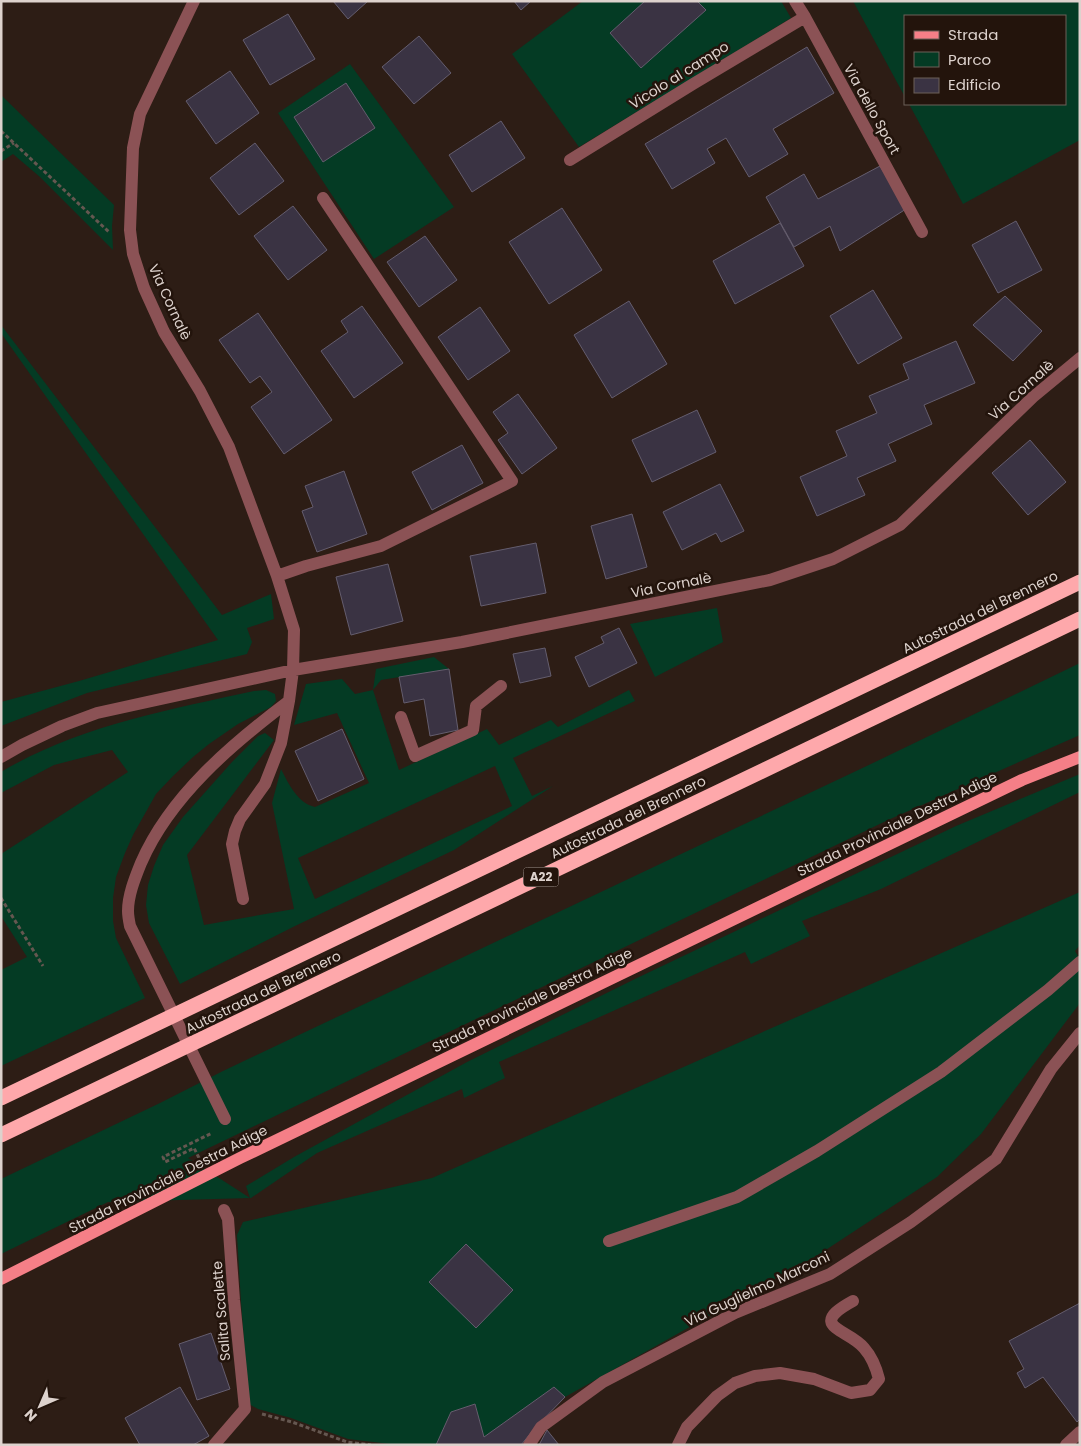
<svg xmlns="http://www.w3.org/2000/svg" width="1081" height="1446" viewBox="0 0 1081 1446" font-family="Poppins,sans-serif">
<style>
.green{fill:#043b24;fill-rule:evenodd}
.building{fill:#3a3343;stroke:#645d6e}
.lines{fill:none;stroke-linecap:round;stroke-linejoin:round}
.path{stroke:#655750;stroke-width:3;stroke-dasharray:4 2.5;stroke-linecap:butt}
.minor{stroke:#8b5255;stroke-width:12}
.major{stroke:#f57f87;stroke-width:12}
.highway{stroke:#fea8ab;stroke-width:15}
.labels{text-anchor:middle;stroke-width:5;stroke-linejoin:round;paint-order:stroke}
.shield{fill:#23140c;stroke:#a59993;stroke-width:1}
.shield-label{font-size:12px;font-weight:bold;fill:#ddd2cd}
.street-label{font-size:14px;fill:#ddd2cd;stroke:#23140c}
</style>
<rect width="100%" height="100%" fill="#2d1d15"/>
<path class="green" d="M583,1H781L791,18L579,147L512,54Z
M853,1H1080V140L963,204L909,104H1065V16H905V97Z
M350,64L454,207L374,259L278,113Z
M1,95L114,205L112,226L113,250L40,177L13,154L1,162Z
M1,325L222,615L271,594L274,619L247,628L252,642L247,654L87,693L1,726V702L79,681L218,640L1,333Z
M717,608L723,642L655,677L630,624Z
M434,657L449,669L381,680L373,690L399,770L487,729L499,745L551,720L558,727L629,690L635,701L513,758L532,796L553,786L454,850L293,927L180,984L149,923L146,905L148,885L154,866L163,845L183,817L232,762L258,736L265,733L274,740L187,855L204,925L294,909L272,803L281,769C289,785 298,803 315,807L369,783L337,713L294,725L306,684L342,679L355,694L373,690L376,669ZM495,766L512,806L315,899L298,858Z
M1080,663V735L888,820L188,1158L250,1198L246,1186L294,1157L467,1062L637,978L956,826L1080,774V792L881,889L802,921L810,936L751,964L745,952L499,1062L505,1078L464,1098L462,1089L317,1153L251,1198L108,1202L1,1254V1179L160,1103L223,1071L873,763Z
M266,690L275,694L276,701L271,707L238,724L209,744L193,757L173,776L156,794L133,835L125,853L116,877L113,898V921L116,938L145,998L1,1066V970L27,957L1,916V854L128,772L112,750L54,765L1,793V772C78,726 168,710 254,691Z
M1080,892V945L1075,951L1080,960V1003L981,1134L937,1177L818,1255L565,1397L554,1387L484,1437L475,1404L451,1412L436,1445H399L348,1439L291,1418L258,1409L249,1404L241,1302L237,1235L243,1222L432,1178Z"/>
<path class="building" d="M333,1H368L348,19Z
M514,1H531L521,10Z
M645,1H697L706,10L641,68L610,33Z
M288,14L315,59L270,85L243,40Z
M419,36L451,73L414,104L382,67Z
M807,47L834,93L773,129L788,154L749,177L726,138L707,149L715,163L672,189L645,144Z
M230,71L259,113L216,144L186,101Z
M346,83L375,128L323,162L294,117Z
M501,121L525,158L472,192L449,155Z
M255,143L284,181L239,215L210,178Z
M880,166L906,209L840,251L830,226L794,247L766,197L804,174L818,199Z
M293,206L327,250L288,280L254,236Z
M562,208L602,270L549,304L509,242Z
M1016,221L1042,270L998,293L972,245Z
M780,223L804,266L735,304L713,261Z
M425,236L457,280L419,307L387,262Z
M873,290L902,338L858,364L830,316Z
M1005,296L1042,331L1013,361L973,325Z
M629,301L667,364L612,398L574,335Z
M362,306L403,363L354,398L321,351L348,332L341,321Z
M480,307L510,351L468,380L438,337Z
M258,313L332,420L284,454L251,407L272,392L260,376L250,383L219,340Z
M956,341L975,383L924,405L932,424L888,444L896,461L857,478L865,495L817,516L800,477L847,456L836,431L877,413L869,396L909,379L903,364Z
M518,394L557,448L522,474L498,440L508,433L493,412Z
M697,410L716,452L652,482L632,440Z
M1030,440L1066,482L1028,515L992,473Z
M462,445L483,483L432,510L412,472Z
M344,471L367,534L317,552L302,511L313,507L305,486Z
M720,484L744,531L721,542L716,533L682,550L663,512Z
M632,514L647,567L606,579L591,526Z
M536,543L546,593L481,606L470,556Z
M388,564L403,621L351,635L336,577Z
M619,628L637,663L589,687L575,657L604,643L601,637Z
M545,648L551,676L520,683L513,654Z
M449,669L458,730L430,736L424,699L404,703L399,677Z
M342,729L364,779L318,801L295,751Z
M466,1244L513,1290L476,1328L429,1282Z
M1080,1303V1419L1077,1422L1043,1377L1025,1388L1017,1373L1024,1369L1009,1341Z
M211,1333L230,1389L197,1400L179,1344Z
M180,1387L209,1436L193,1445H140L125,1418Z
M554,1387L565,1397L534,1429L521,1445H436L451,1412L475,1404L484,1437Z
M547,1430L559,1445H539Z"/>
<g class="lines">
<path class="path" d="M1,131L110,233
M1,151L14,143
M1,898L43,966
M199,1158L194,1148L165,1162L163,1157L212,1133
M262,1414L292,1422L347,1442L371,1445"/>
<path class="minor" d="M194,1L140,114L133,148L130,230L133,254L144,288L164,332L200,391L229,447L277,576L294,630L293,670L289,701L281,743L265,784L240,819L235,831L232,844L243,899
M795,1L805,17L922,232
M570,160L693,84L805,17
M277,576L306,566L381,546L512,481L323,198
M401,717L415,756L473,730L476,706L501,686
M1,757L22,745L62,726L97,713L293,670L462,642L770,580L833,559L900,525L1033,397L1080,358
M225,1119L130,926C129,921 128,916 128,911C128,895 135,878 141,863C170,796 232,744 289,701
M609,1241L737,1197L817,1151L941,1072L1048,990L1080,962
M214,1445L245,1409L234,1300L228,1219L224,1210
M529,1445L541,1427L603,1382L735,1313L830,1274L911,1222L996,1159L1051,1069L1080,1033
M678,1445L687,1427L717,1396L735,1383L755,1376L780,1373L814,1379L851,1393L870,1390L879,1379C876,1367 872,1357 864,1348C849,1329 805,1327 853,1301
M1066,1445L1080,1432"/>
<path class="major" d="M1,1279L240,1158L1022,780L1080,757"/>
<path class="highway" d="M1,1098L1080,582
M1,1135L1080,619"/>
</g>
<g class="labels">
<rect class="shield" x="523.5" y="867.5" width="35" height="19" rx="4"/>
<g class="shield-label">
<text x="541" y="881">A22</text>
</g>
<g class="street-label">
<text transform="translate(679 75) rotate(-32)" y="5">Vicolo al campo</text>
<text transform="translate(872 109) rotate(61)" y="5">Via dello Sport</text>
<text transform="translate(170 302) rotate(65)" y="5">Via Cornalè</text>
<text transform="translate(1021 390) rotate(-42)" y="5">Via Cornalè</text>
<text transform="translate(671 585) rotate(-11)" y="5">Via Cornalè</text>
<text transform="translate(980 612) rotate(-26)" y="5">Autostrada del Brennero</text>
<text transform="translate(628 817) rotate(-26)" y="5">Autostrada del Brennero</text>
<text transform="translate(897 824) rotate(-26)" y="5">Strada Provinciale Destra Adige</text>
<text transform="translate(263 992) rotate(-26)" y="5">Autostrada del Brennero</text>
<text transform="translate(532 1000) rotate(-26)" y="5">Strada Provinciale Destra Adige</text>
<text transform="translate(168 1179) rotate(-27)" y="5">Strada Provinciale Destra Adige</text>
<text transform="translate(757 1289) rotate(-25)" y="5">Via Guglielmo Marconi</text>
<text transform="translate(221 1311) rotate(-95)" y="5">Salita Scalette</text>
</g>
</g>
<rect width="1081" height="1446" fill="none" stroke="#ddd2cd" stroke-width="5"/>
<rect x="904" y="15" width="162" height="90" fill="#23140c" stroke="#6d6059"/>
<rect x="914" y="31" width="25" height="8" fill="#f57f87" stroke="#6d6059"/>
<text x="948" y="40" font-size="15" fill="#ddd2cd">Strada</text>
<rect x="914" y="52" width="25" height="15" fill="#043b24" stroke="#6d6059"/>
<text x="948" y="65" font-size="15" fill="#ddd2cd">Parco</text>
<rect x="914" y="78" width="25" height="15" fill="#3a3343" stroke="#6d6059"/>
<text x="948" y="90" font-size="15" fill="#ddd2cd">Edificio</text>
<g transform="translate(40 1406) rotate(225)" stroke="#23140c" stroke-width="4" paint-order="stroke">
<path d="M0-4L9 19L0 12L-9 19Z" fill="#ddd2cd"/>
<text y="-8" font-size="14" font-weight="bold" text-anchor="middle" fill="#ddd2cd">N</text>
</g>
</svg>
